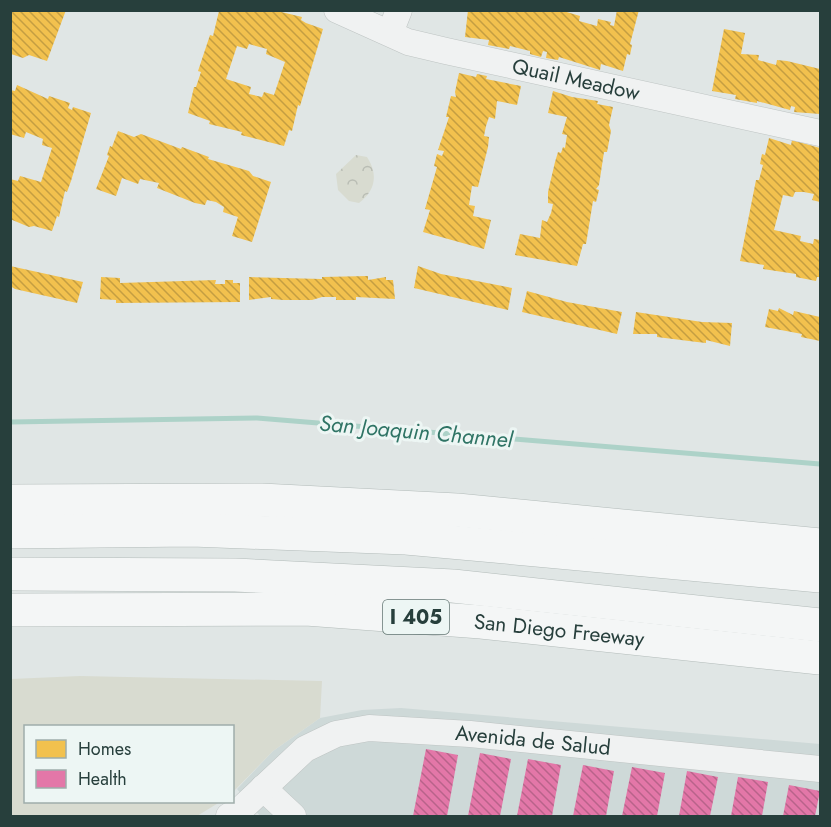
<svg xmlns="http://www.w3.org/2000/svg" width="831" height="827" viewBox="0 0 831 827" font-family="Jost,sans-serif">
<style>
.built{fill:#ced9d8}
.grass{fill:#d8dbd0}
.forest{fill:url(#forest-crowns)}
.homes{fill:url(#homes-back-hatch);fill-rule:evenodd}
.health{fill:url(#health-back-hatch)}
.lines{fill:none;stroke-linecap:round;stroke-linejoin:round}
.stream{stroke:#add2c8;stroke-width:5}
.minor-casing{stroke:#bec4c3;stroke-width:27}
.highway-casing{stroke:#b2bbb9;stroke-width:34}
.minor{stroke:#f0f2f2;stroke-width:26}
.highway{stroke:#f4f6f6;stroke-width:33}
.labels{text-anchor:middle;stroke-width:6;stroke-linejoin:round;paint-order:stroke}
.shield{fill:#edf6f4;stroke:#627673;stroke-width:1.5}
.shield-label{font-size:20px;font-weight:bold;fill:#273f3c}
.street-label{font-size:21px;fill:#273f3c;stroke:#edf6f4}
.water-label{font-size:22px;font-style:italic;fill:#2f7465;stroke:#edf6f4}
</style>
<defs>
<pattern id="forest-crowns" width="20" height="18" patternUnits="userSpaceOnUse" patternTransform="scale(1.5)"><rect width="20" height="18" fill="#d8dbd0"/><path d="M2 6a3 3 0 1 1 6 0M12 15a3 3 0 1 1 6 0" fill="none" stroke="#b9bdb4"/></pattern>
<pattern id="homes-back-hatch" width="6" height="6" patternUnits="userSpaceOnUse" patternTransform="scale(1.5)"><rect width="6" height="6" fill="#f2c14e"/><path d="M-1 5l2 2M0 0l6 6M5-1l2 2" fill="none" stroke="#c49e42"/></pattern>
<pattern id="health-back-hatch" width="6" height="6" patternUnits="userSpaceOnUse" patternTransform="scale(1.5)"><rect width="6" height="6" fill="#e377a8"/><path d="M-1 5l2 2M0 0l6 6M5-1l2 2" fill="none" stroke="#b8638a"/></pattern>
</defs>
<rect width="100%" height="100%" fill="#e0e6e5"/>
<path class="built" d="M401,708L820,744V816H260L237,789L273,751L320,718L362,710Z"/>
<path class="grass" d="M80,676L322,681L320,718L273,751L233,792L232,726H26V802H220L197,816H11V679Z"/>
<path class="forest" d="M356,155L367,157C378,174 376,190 359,203L349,201L338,190L336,174Z"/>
<path class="homes" d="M10,10H66L47,61L29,55L23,58L11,54Z
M273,10L302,17L301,20L306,23L323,29L300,106L298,105L292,131L289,130L284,146L241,135L242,132L209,124L210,121L188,113L194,87H196L201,72L198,71L210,35L213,36L219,11ZM249,44L267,49L266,54L285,62L274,95L264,92L262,97L249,94L251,87L226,79L237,46L247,49Z
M468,10H560L580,16L579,21L597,26L598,19L611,22L610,25L614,26L617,10H639L630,44L632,45L630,55L627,54L623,71L601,64L600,70L559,57L558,60L546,58L547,52L543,51L541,57L530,54V51L510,46L509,49L488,45L489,40L465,37Z
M724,29L745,33L741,54L759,55L758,60L776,65L777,60L787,61L820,69V114L794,112L795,107L791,106L790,110L757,101V103L735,99L736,95L712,91Z
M459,73L476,77L477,74L487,76L486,79L521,86L517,105L497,101L495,119L489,117L486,126L484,136L489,137L488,147L478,187L472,186L469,205L475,206L473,216L491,220L484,249L423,232L430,210L425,209L437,167L434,166L437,154L442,156L444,151L438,150L449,117H446L451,96L456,97L455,92Z
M17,85L48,99L49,96L70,103L68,108L72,110L73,107L91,113L71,181L67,192L65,191L59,217L57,216L52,231L34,226L29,227L10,219V179L18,181L20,176L41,182L52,148L42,145L43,139L26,132L24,138L10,134V90L15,91Z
M553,91L572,97L598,101L597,104L613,107L609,125L611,131L607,152H604L599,185L596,189L599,190L596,202L593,201L586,244H583L577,266L515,255L520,234L540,238L542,220L547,222L551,213L553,204L548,203V192L555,162L558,152L561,153L563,147L565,148L567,135L562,134L567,117L548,113Z
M118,131L134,137L141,134L181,149L182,147L209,157L208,159L249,171L253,176L271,182L252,242L232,236L238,217L223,212L224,207L216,202L207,200L205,205L195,203L157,188L159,183L140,179L138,184L122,178L116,196L96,189L109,156L107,155L110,146L112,147Z
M769,138L791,145L792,140L820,148V202L812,200L814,194L804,192H795L793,197L783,195L774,230L801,236L800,241L813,244L814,239L820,240V277H817L816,281L796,277V274L763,269L764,265L740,261L756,180H759L763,165L760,164L762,154L765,155Z
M10,266L83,282L77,303L15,289L10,286Z
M418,266L441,274L512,288L508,310L414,288Z
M368,276V280L386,277V280H393L395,299L356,297V300H336V297H322L312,300H283L271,299V297L249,300V277L322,279V277Z
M101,277L120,278V283L216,280L215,284H225V280H233V283H240V302L116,303V300L100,299Z
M527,291L567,302L622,312L617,334L522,312Z
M779,308L793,315L794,311L820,317V341L801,337L802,334L765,327L769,309L778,311Z
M636,312L702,322L732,323L730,346L706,340V343L697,342L657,337V334H633Z"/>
<path class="health" d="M426,749L458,755L447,816H413Z
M480,753L511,759L500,816H468Z
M528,759L561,765L552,816H517Z
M583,765L614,771L606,816H573Z
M632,767L665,773L657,816H622Z
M687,771L718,777L710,816H679Z
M738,777L768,782L762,816H731Z
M789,785L820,791L815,816H783Z"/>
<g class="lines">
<path class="stream" d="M10,422L257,418L820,464"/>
<defs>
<g id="minor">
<path id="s1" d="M337,10L408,42L446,51L820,133"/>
<path d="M390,33L399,10"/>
<path d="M263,788L293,816"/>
<path id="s2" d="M229,816L240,810L305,749L336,734L369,728L470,734L820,769"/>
</g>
<g id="highway">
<path d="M10,501L261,500L457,510L820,545"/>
<path d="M10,532L192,530L406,538L820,576"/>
<path d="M10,574L235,575L453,586L820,625"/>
<path id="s3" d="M10,610L306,609L481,622L820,658"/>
</g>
</defs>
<use href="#minor" class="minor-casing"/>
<use href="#highway" class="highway-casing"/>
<use href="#minor" class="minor"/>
<use href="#highway" class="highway"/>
</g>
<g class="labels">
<rect class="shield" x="383" y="600" width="66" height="34" rx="4.5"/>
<g class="shield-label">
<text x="416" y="624">I 405</text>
</g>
<g class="street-label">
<text dy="7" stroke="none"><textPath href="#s1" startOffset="250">Quail Meadow</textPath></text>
<text dy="7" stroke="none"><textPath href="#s3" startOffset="550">San Diego Freeway</textPath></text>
<text dy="7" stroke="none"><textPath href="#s2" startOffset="334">Avenida de Salud</textPath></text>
</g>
<g class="water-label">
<text transform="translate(416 431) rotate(5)" y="8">San Joaquin Channel</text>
</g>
</g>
<rect width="831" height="827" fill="none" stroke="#273f3c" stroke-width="24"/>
<rect x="24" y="725" width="210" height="78" fill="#edf6f4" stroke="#9eadaa" stroke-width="1.5"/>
<rect x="36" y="740" width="30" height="18" fill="#f2c14e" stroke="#9eadaa" stroke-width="1.5"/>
<text x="78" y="755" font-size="18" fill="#273f3c">Homes</text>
<rect x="36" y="770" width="30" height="18" fill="#e377a8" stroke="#9eadaa" stroke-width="1.5"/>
<text x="78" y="785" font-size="18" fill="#273f3c">Health</text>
</svg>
